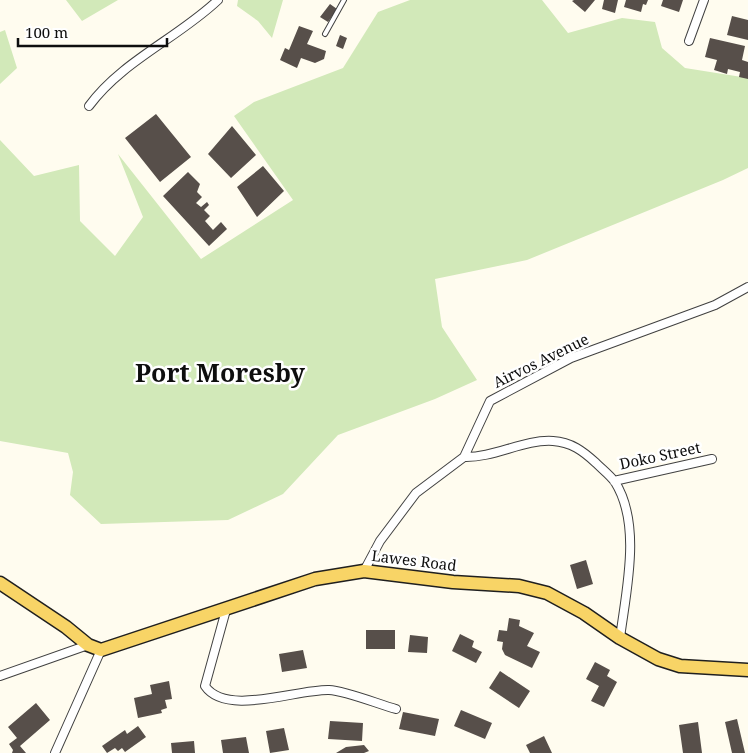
<svg xmlns="http://www.w3.org/2000/svg" width="748" height="753" viewBox="0 0 748 753" font-family="'Noto Serif',serif">
<style>
.green{fill:#d2e9b9}
.building{fill:#574f4a}
.lines{fill:none;stroke-linecap:round;stroke-linejoin:round}
.lane-casing{stroke:#414141;stroke-width:6}
.street-casing{stroke:#414141;stroke-width:10}
.primary-casing{stroke:#1f1f1f;stroke-width:15}
.lane{stroke:#fff;stroke-width:4}
.street{stroke:#fff;stroke-width:8}
.primary{stroke:#f8d466;stroke-width:12}
.labels{text-anchor:middle;stroke-width:5;stroke-linejoin:round;paint-order:stroke}
.street-label{font-size:15px;fill:#0e0e0e;stroke:#fff}
.town-label{font-size:25px;font-weight:bold;fill:#0e0e0e;stroke:#fff}
</style>
<rect width="100%" height="100%" fill="#fffcef"/>
<path class="green" d="M66,0H118L82,21Z
M238,0H283L272,38L258,21L237,6Z
M410,0H542L568,33L622,18L655,22L662,48L685,68L748,78V168L723,180L527,260L435,279L442,327L477,380L435,399L338,435L283,494L228,520L101,524L70,495L73,472L68,453L0,441V140L34,176L79,165L80,221L115,256L143,217L118,154L201,259L293,200L234,116L254,102L343,68L378,12Z
M5,30L17,68L0,84V32Z"/>
<path class="building" d="M574,0H595L585,12L572,1Z
M604,0H618L615,13L602,9Z
M626,0H648L646,5L643,4L641,12L624,7Z
M663,0H683L679,12L661,6Z
M330,4L337,9L328,22L320,17Z
M732,16L748,20V40L727,35Z
M299,26L313,31L307,44L326,51L324,59L315,63L301,58L297,68L280,60L285,48L289,50Z
M340,35L347,38L343,49L336,46Z
M710,38L745,46L742,60L748,62V79L739,77L740,72L728,69L727,74L714,70L717,60L705,57Z
M156,114L191,157L160,182L125,138Z
M232,126L256,155L231,178L208,154Z
M263,166L284,191L257,217L237,187Z
M188,172L200,184L197,192L202,197L196,203L201,207L207,202L209,205L204,210L210,216L205,221L213,230L221,222L227,229L209,246L163,196Z
M586,560L593,584L577,589L570,565Z
M509,618L520,620L519,626L534,633L527,646L540,652L532,668L505,655L502,649L503,642L497,641L499,630L507,631Z
M366,630H395V649H366Z
M460,634L474,641L472,647L482,652L476,663L452,651Z
M410,635L428,637L427,653L408,652Z
M303,650L307,668L282,672L279,654Z
M595,662L610,670L607,676L617,682L604,707L591,701L599,686L586,679Z
M500,671L530,691L519,708L489,688Z
M169,681L172,699L165,700L167,708L161,710L162,713L138,718L134,698L152,694L150,685Z
M36,703L50,720L20,746L26,753H12L13,750L9,744L17,738L8,727Z
M461,710L492,723L485,739L454,726Z
M403,712L439,719L435,736L399,729Z
M737,719L745,753H732L725,722Z
M330,721L363,723L362,741L328,739Z
M698,722L702,753H683L679,725Z
M138,726L146,737L125,752L122,748L118,751L115,748L107,753L102,746L125,730L127,734Z
M284,728L289,750L270,753L266,731Z
M544,736L552,753H530L526,745Z
M246,737L249,753H223L221,740Z
M194,741L195,753H172L171,743Z
M364,745L369,751L364,753H336L346,747Z"/>
<g class="lines">
<defs>
<path id="lane" d="M325,34L344,0"/>
<path id="street" d="M689,41L704,0
M89,106C122,61 178,38 218,0
M464,457C494,458 524,439 553,441C571,442 583,451 596,463C602,469 610,475 615,482C642,525 626,591 620,638
M614,481L712,459
M364,571L380,541L416,493L464,457L490,401L571,358L715,305L748,287
M226,610L205,686C226,717 297,689 329,690C346,691 378,704 396,709
M0,676L88,645
M55,753L101,650"/>
<path id="primary" d="M0,583L66,627L88,645L101,650L315,579L364,571L453,582L519,586L547,593L584,613L620,638L658,659L680,666L748,670"/>
</defs>
<use href="#lane" class="lane-casing"/>
<use href="#street" class="street-casing"/>
<use href="#primary" class="primary-casing"/>
<use href="#lane" class="lane"/>
<use href="#street" class="street"/>
<use href="#primary" class="primary"/>
</g>
<g class="labels">
<g class="street-label">
<text transform="translate(541 361) rotate(-26)" y="5">Airvos Avenue</text>
<text transform="translate(660 456) rotate(-12)" y="5">Doko Street</text>
<text transform="translate(414 561) rotate(7)" y="5">Lawes Road</text>
</g>
<g class="town-label">
<text x="220" y="382">Port Moresby</text>
</g>
</g>
<path d="M18 38v8h149v-8" fill="none" stroke="#0e0e0e" stroke-width="2.5"/>
<text x="25" y="38" font-size="15" fill="#0e0e0e" stroke="#ffffff" stroke-width="4" paint-order="stroke">100 m</text>
</svg>
